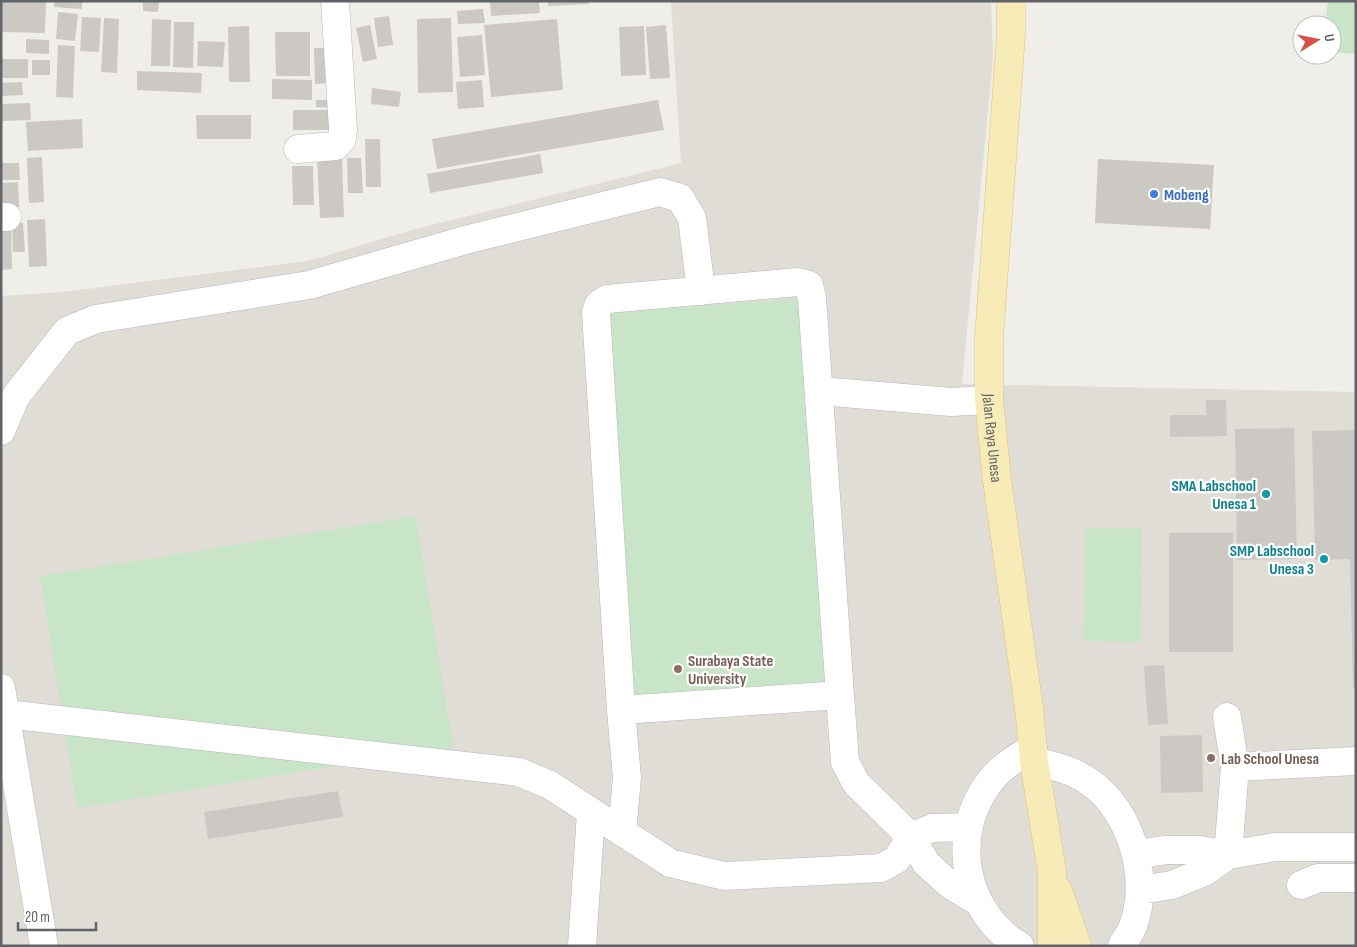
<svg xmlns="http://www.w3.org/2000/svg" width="1357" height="947" viewBox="0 0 1357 947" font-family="'Sofia Sans Condensed',sans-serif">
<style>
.education{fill:#e0ddd7}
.green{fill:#c9e5c8}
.building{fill:#ccc9c5}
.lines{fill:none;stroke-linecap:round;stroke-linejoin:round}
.minor-casing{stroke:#b6b8bb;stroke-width:29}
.major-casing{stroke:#e4c16e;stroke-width:29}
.minor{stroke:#fff;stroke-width:28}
.major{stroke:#f7ecb7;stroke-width:28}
.shop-dot{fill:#3f7fe0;stroke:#fff;stroke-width:2}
.culture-dot{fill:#0f9aa8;stroke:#fff;stroke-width:2}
.education-dot{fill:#8d6e63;stroke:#fff;stroke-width:2}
.labels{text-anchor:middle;stroke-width:4.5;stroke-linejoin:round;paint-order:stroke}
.shop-label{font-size:16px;font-weight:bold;fill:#366cbe;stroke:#fff;text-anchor:start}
.street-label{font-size:16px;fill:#606367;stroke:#fff}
.culture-label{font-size:16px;font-weight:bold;fill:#0d838f;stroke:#fff;text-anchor:end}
.education-label{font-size:16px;font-weight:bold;fill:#785e54;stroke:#fff;text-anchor:start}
</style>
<rect width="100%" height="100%" fill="#f0eee9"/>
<path class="education" d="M671,1H991L993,57L962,384L1356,392V946H1V296L63,292L308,261L415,229L681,163Z"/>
<path class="green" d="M1328,1H1356V54L1332,52V25H1325Z
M800,298L829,687L633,701L605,313Z
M416,516L453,747L77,808L40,576Z
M1085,528H1142L1141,642L1084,641Z"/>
<path class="building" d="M1,1H46L45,33L1,32Z
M54,1H82V9L54,7Z
M143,1H159L158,12L143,11Z
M490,1H539L540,13L491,16Z
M548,1H589V4L548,6Z
M483,9L485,23L458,24L457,11Z
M58,12L78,14L75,41L56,39Z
M389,16L393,45L378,47L374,18Z
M82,17L101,18L99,52L80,51Z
M104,18L119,19L117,73L101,72Z
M451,18L453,92L418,93L417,19Z
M152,19L171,20L170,66H151Z
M557,19L563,90L491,97L484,25Z
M174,22H194L193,68L173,67Z
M370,25L377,59L363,62L356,28Z
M666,25L670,78L650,79L646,27Z
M249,26L250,82H229L228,27Z
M644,26L646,75L621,76L619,27Z
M275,32H310V76H276Z
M482,35L485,75L460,77L457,37Z
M26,39L49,40V54L26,53Z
M198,41L225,42L223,67L197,66Z
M58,45L75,46L73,98L56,97Z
M314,48H333L334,83L315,84Z
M1,59H28V78H1Z
M32,60H50V75H32Z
M137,71L202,73L201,93L137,90Z
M272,79L312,80V100L272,99Z
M482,80L484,107L458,109L456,82Z
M22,82L23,95L1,96V83Z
M372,88L401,92L399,107L371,104Z
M316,100H341V108L316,107Z
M658,100L664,130L437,169L432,139Z
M30,103L31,120L1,121V104Z
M293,110H338L339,130H293Z
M196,115H251V139H197Z
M82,119L83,148L28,151L26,122Z
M365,139H380L381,187H366Z
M540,154L543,173L430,193L427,174Z
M42,157L44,202L29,203L27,158Z
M342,157L344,217L320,218L317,158Z
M347,158H361L363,193H348Z
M1098,159L1214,165L1210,229L1095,223Z
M1,163H19L20,180H1Z
M292,166H313L314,205H293Z
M18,182L19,207H1V183Z
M45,219L47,266L29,267L27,220Z
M12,223H23L25,252H13Z
M1,224H11L12,269L1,270Z
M1206,400H1226L1227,436L1170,437V415H1206Z
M1294,428L1297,559L1237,560L1235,429Z
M1356,430V688H1353L1350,559L1315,560L1312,431Z
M1169,533H1233V652H1169Z
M1164,665L1168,724L1148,725L1144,666Z
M1202,735L1203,792L1161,793L1160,736Z
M338,791L343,817L208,839L204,812Z"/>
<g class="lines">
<defs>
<path id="minor" d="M298,149L336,146L342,139L343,129L335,1
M1,217H7
M798,282L809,285L812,298L840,695L621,710L596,312L599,304L607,299Z
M820,391L951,402L989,400
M1,431L16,396L67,331L96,319L309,285L469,239L660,192L680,198L692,218L701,291
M1,688L44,946
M840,695L845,762L856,783L911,837L926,863L949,884L977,901
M621,710L627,778L622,832
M6,714L519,772L550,785L670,863L724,876L881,868L897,859L911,837L932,828L968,827
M1034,761C1054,766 1072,770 1088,781C1131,809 1151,878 1133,926C1131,933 1125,939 1122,946
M1235,767L1356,761
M1136,854L1166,850H1200L1228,855L1235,767L1227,717
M1301,885L1318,878H1356
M1140,890L1172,885L1204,872L1228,855L1275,847H1356
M582,946L591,813
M1020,946C962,911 949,833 991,780C1002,766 1018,757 1033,748"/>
<g id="major">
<path id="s1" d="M1011,1V35L989,338V400L997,480L1029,708L1034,761L1052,872V946"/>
<path d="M1058,890L1077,946"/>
</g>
</defs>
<use href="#minor" class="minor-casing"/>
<use href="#major" class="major-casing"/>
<use href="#minor" class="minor"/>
<use href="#major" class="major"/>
</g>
<circle class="shop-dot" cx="1154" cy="194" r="5"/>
<g class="culture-dot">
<circle cx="1266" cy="494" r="5"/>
<circle cx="1324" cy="559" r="5"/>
</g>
<g class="education-dot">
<circle cx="678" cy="669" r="5"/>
<circle cx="1211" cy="758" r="5"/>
</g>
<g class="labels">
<g class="shop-label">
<text x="1164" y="200">Mobeng</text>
</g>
<g class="street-label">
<text dy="6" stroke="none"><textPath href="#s1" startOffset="438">Jalan Raya Unesa</textPath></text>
</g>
<g class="culture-label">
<text x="1256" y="491">SMA Labschool<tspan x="1256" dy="18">Unesa 1</tspan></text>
<text x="1314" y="556">SMP Labschool<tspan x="1314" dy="18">Unesa 3</tspan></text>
</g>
<g class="education-label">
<text x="688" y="666">Surabaya State<tspan x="688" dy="18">University</tspan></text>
<text x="1221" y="764">Lab School Unesa</text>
</g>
</g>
<rect width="1357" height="947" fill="none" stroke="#606367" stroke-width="5"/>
<g transform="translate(1317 40) rotate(80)"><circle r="24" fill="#ffffff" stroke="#bfc1c2"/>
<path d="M0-4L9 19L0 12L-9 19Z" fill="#d95046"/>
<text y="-8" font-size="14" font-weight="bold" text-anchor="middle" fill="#606367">U</text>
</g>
<path d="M18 922v8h78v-8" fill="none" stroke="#606367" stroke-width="2.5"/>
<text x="25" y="922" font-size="15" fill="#606367" stroke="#ffffff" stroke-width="4" paint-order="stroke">20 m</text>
</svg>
